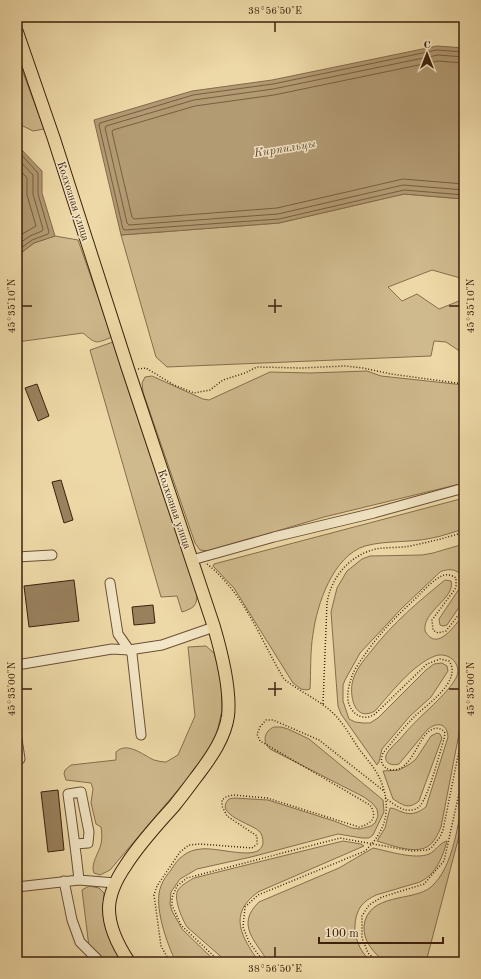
<svg xmlns="http://www.w3.org/2000/svg" width="481" height="979" viewBox="0 0 481 979" font-family="'Old Standard TT',serif">
<style>
.green{fill:#cfba8d;stroke:#866e4d}
.water{fill:#b29a73;stroke:#846a4a}
.lines{fill:none;stroke-linecap:round;stroke-linejoin:round}
.shore{stroke:#785e40;stroke-width:1}
.building{fill:#99815d;stroke:#3e210d}
.minor-casing{stroke:#6a4f34;stroke-width:11}
.major-casing{stroke:#3e210d;stroke-width:14}
.path{stroke:#3e210d;stroke-width:1.5;stroke-dasharray:1 2;stroke-linecap:butt}
.minor{stroke:#f3e6c6;stroke-width:9}
.major{stroke:#edd9a7;stroke-width:12}
.ticks{fill:none;stroke:#3e210d;stroke-width:1.5}
.labels{text-anchor:middle;stroke-width:3;stroke-linejoin:round;paint-order:stroke}
.street-label{font-size:11px;fill:#3e210d;stroke:#f3e6c6}
.water-label{font-size:12px;font-style:italic;fill:#61452c;stroke:#f3e6c6}
.neatline{fill:none;stroke:#3e210d;stroke-width:1.5}
.ticks-label{font-size:10px;text-anchor:middle;fill:#3e210d}
</style>
<rect width="100%" height="100%" fill="#edd9a7"/>
<filter id="stains"><feTurbulence type="fractalNoise" baseFrequency=".005" numOctaves="4"/><feColorMatrix values="0 0 0 0 .2 0 0 0 0 .09 0 0 0 0 .02 0 0 0 .5 -.17"/></filter>
<radialGradient id="worn" r=".72"><stop offset=".6" stop-color="#630" stop-opacity="0"/><stop offset="1" stop-color="#630" stop-opacity=".3"/></radialGradient>
<path class="green" d="M17,56L44,129L33,131L17,123Z
M404,194L464,199V279L432,270L388,287L402,301L417,294L439,309L464,299V354L446,342L434,341L431,356L167,367L156,357L121,235L279,223Z
M55,236L78,240L112,337C95,344 96,344 83,333L17,342V256L34,243Z
M113,342L197,593C197,606 194,608 182,612L177,596L161,597L90,350Z
M367,371L381,376L464,385V483L324,517L210,551L200,550L195,543L143,392L142,383L145,377L152,376L203,399L209,400L270,372L310,373Z
M464,498V529C453,532 443,536 432,538C410,543 387,540 365,546C333,556 317,604 313,634C310,652 311,671 310,689L307,690L301,689L293,683L234,588L213,566L214,564Z
M464,544V600L447,625L443,626L440,625L439,619L463,583C463,570 450,567 440,572L402,608L360,653L345,680L343,685V701L349,719L355,722L363,723H370L378,718L426,670L434,664L442,663L447,666L448,671L431,697L410,716L382,749L379,762L377,765L341,714L338,706L331,612L337,588L347,571L362,559L370,556L422,555L433,553Z
M445,580L451,581C456,598 422,611 425,631C437,653 455,625 464,614V708L441,827C438,834 434,843 427,847C413,854 391,845 377,841L385,828L390,808C395,808 398,811 402,812C412,816 419,812 426,807L448,737C447,722 436,722 427,730L399,764C392,766 384,764 386,755C389,749 395,744 400,739C409,728 419,718 430,708C439,699 449,690 456,678C463,665 449,651 435,656C413,664 390,694 375,711C355,722 350,698 352,684C353,678 356,672 359,667C363,661 368,655 372,650C394,622 418,602 445,580Z
M206,646L214,653L221,677L222,710L215,741L199,765L110,870L100,875L94,873C90,864 99,853 101,844C102,839 102,832 101,827L96,824L91,803L93,789L91,783L66,780L64,774L65,770L71,765L116,760V752C127,741 143,755 154,760C158,761 162,762 166,762L178,755L195,716L188,647Z
M274,727H281L288,729L309,739L383,800L384,812L373,835L369,838H362L338,834L251,857L197,869L180,879L171,892L170,904L172,911L182,929L216,962H176C167,944 153,905 161,886C163,880 167,875 171,870C178,858 187,850 201,849C215,847 249,858 259,850C261,849 263,845 263,843C263,838 262,834 259,831C252,824 213,814 229,799L234,798L268,800L334,821L352,828L360,829L371,826L375,823L378,816L377,809L372,803L364,797L270,749C262,742 264,731 274,727Z
M437,733L440,734L442,738L419,801C408,810 403,805 393,799L383,771L399,770L410,764L416,759L431,736Z
M464,793V817L426,962H384C374,952 363,942 364,926C368,892 414,902 431,887C454,867 458,822 464,793Z
M343,841L361,844L364,846L258,892C227,915 242,937 259,962H227L187,927C182,919 173,898 178,890C181,885 189,881 194,878Z
M447,841C442,858 437,873 420,882L376,895C370,898 365,901 361,906C349,924 356,950 372,962H268C256,941 235,925 259,902L339,868L373,848C388,851 415,860 429,854C436,851 439,843 447,841Z
M89,886L99,888L104,893L103,912L106,927L123,962H106L89,947L82,890Z"/>
<path class="water" d="M437,46L464,48V199L404,194L279,223L121,235L94,120L192,91L272,80Z
M17,145L42,171V193L55,236L34,243L17,256Z"/>
<g class="lines">
<path class="shore" d="M464,52L437,50L273,84L193,95L100,123L99,125L123,229L125,230L279,219L404,190L464,195
M464,57L438,55L273,89L194,100L106,126L105,128L127,223L129,225L278,214L403,185L464,190
M464,63L438,61L274,95L195,106L113,130L112,132L132,217L134,219L277,208L403,179L464,184
M17,150L38,173V194L49,232L48,234L32,240L17,251
M17,158L33,175V194L43,229L42,231L30,236L17,245
M17,167L27,178V195L36,226L17,237"/>
</g>
<path class="building" d="M37,384L49,416L38,421L25,388Z
M61,480L73,520L64,523L52,482Z
M74,580L79,621L29,627L24,586Z
M153,605L155,623L134,625L132,607Z
M58,790L64,850L48,852L41,792Z"/>
<g class="lines">
<defs>
<path id="minor" d="M17,557L52,555
M192,560L274,537L374,513L464,488
M110,583L118,634L132,654L141,735
M17,665L112,649L129,650L162,645L214,627
M17,739L20,759
M75,844L88,843L89,832L81,792L68,794C72,823 76,851 79,880
M64,881L72,920L80,942L100,962
M17,887L79,880L115,883"/>
<path id="major" d="M17,32L54,139L128,369L214,627C221,651 231,690 228,716C225,737 212,756 200,772C191,784 183,795 174,806C157,825 140,843 126,865C117,878 109,893 109,909C109,928 119,947 129,962"/>
</defs>
<use href="#minor" class="minor-casing"/>
<use href="#major" class="major-casing"/>
<path class="path" d="M138,369L146,368L174,385L194,393L210,390L223,380L245,373L257,367L301,368L345,366L363,368L391,374L464,384
M207,564C245,594 260,639 284,679C300,692 320,700 334,714C344,724 351,737 359,749C366,758 375,768 380,779C392,807 387,830 365,851L258,895L245,907L243,927L249,942L264,962
M323,704L327,603C331,577 350,555 376,549C387,547 399,548 410,546C429,542 446,538 464,532
M385,798C393,803 402,812 412,810C415,810 418,808 420,806C429,795 439,755 444,739L445,733C442,728 436,727 431,730C417,738 412,772 391,770C387,769 385,768 383,765C380,761 382,757 383,753C393,741 403,728 414,717C426,705 463,681 449,661L440,659L427,664L375,714C363,722 351,714 348,701C347,693 349,684 352,676C355,668 361,660 366,653C381,631 399,614 418,596C425,589 434,579 444,575C449,574 453,576 456,578V586L455,589L432,620L433,630L438,633L446,631L464,608
M170,962L161,946L154,895L157,886L180,852L189,845L200,844L252,848L257,844V836L227,816L222,806V800L226,797L233,795L267,798L359,827C372,824 378,817 370,805L260,741L257,734L260,727L266,720H273L319,740L384,791
M220,962L181,925L172,905V898L177,886L187,878L340,838L412,851L428,850L432,847L440,837L443,830L464,726
M378,962L368,953L362,938V916L369,905L382,897L424,884L444,861L464,771"/>
<use href="#minor" class="minor"/>
<use href="#major" class="major"/>
</g>
<path class="ticks" d="M275,22V32M275,299V313M22,306H32M268,306H282M449,306H459M275,682V696M22,689H32M268,689H282M449,689H459M275,947V957"/>
<g class="labels">
<g class="street-label">
<text transform="translate(74 201) rotate(72)" y="4">Колхозная улица</text>
<text transform="translate(175 509) rotate(71)" y="4">Колхозная улица</text>
</g>
<g class="water-label">
<text transform="translate(285 148) rotate(-9)" y="4">Кирпильцы</text>
</g>
</g>
<rect width="481" height="979" fill="none" stroke="#edd9a7" stroke-width="44"/>
<g transform="translate(427 54)" stroke="#f3e6c6" stroke-width="3" paint-order="stroke">
<path d="M0-3L7 15L0 10L-7 15Z" fill="#3e210d"/>
<text y="-6" font-size="11" font-weight="bold" text-anchor="middle" fill="#3e210d">С</text>
</g>
<path d="M319 937v6h124v-6" fill="none" stroke="#3e210d" stroke-width="2"/>
<text x="325" y="937" font-size="12" fill="#3e210d" stroke="#f3e6c6" stroke-width="3" paint-order="stroke">100 m</text>
<rect x="22" y="22" width="437" height="935" class="neatline"/>
<g class="ticks-label">
<text x="275" y="14">38°56'50"E</text>
<text transform="translate(11 306) rotate(-90)" y="4">45°35'10"N</text>
<text transform="translate(470 306) rotate(-90)" y="4">45°35'10"N</text>
<text transform="translate(11 689) rotate(-90)" y="4">45°35'00"N</text>
<text transform="translate(470 689) rotate(-90)" y="4">45°35'00"N</text>
<text x="275" y="972">38°56'50"E</text>
</g>
<rect width="100%" height="100%" filter="url(#stains)"/>
<rect width="100%" height="100%" fill="url(#worn)"/>
</svg>
